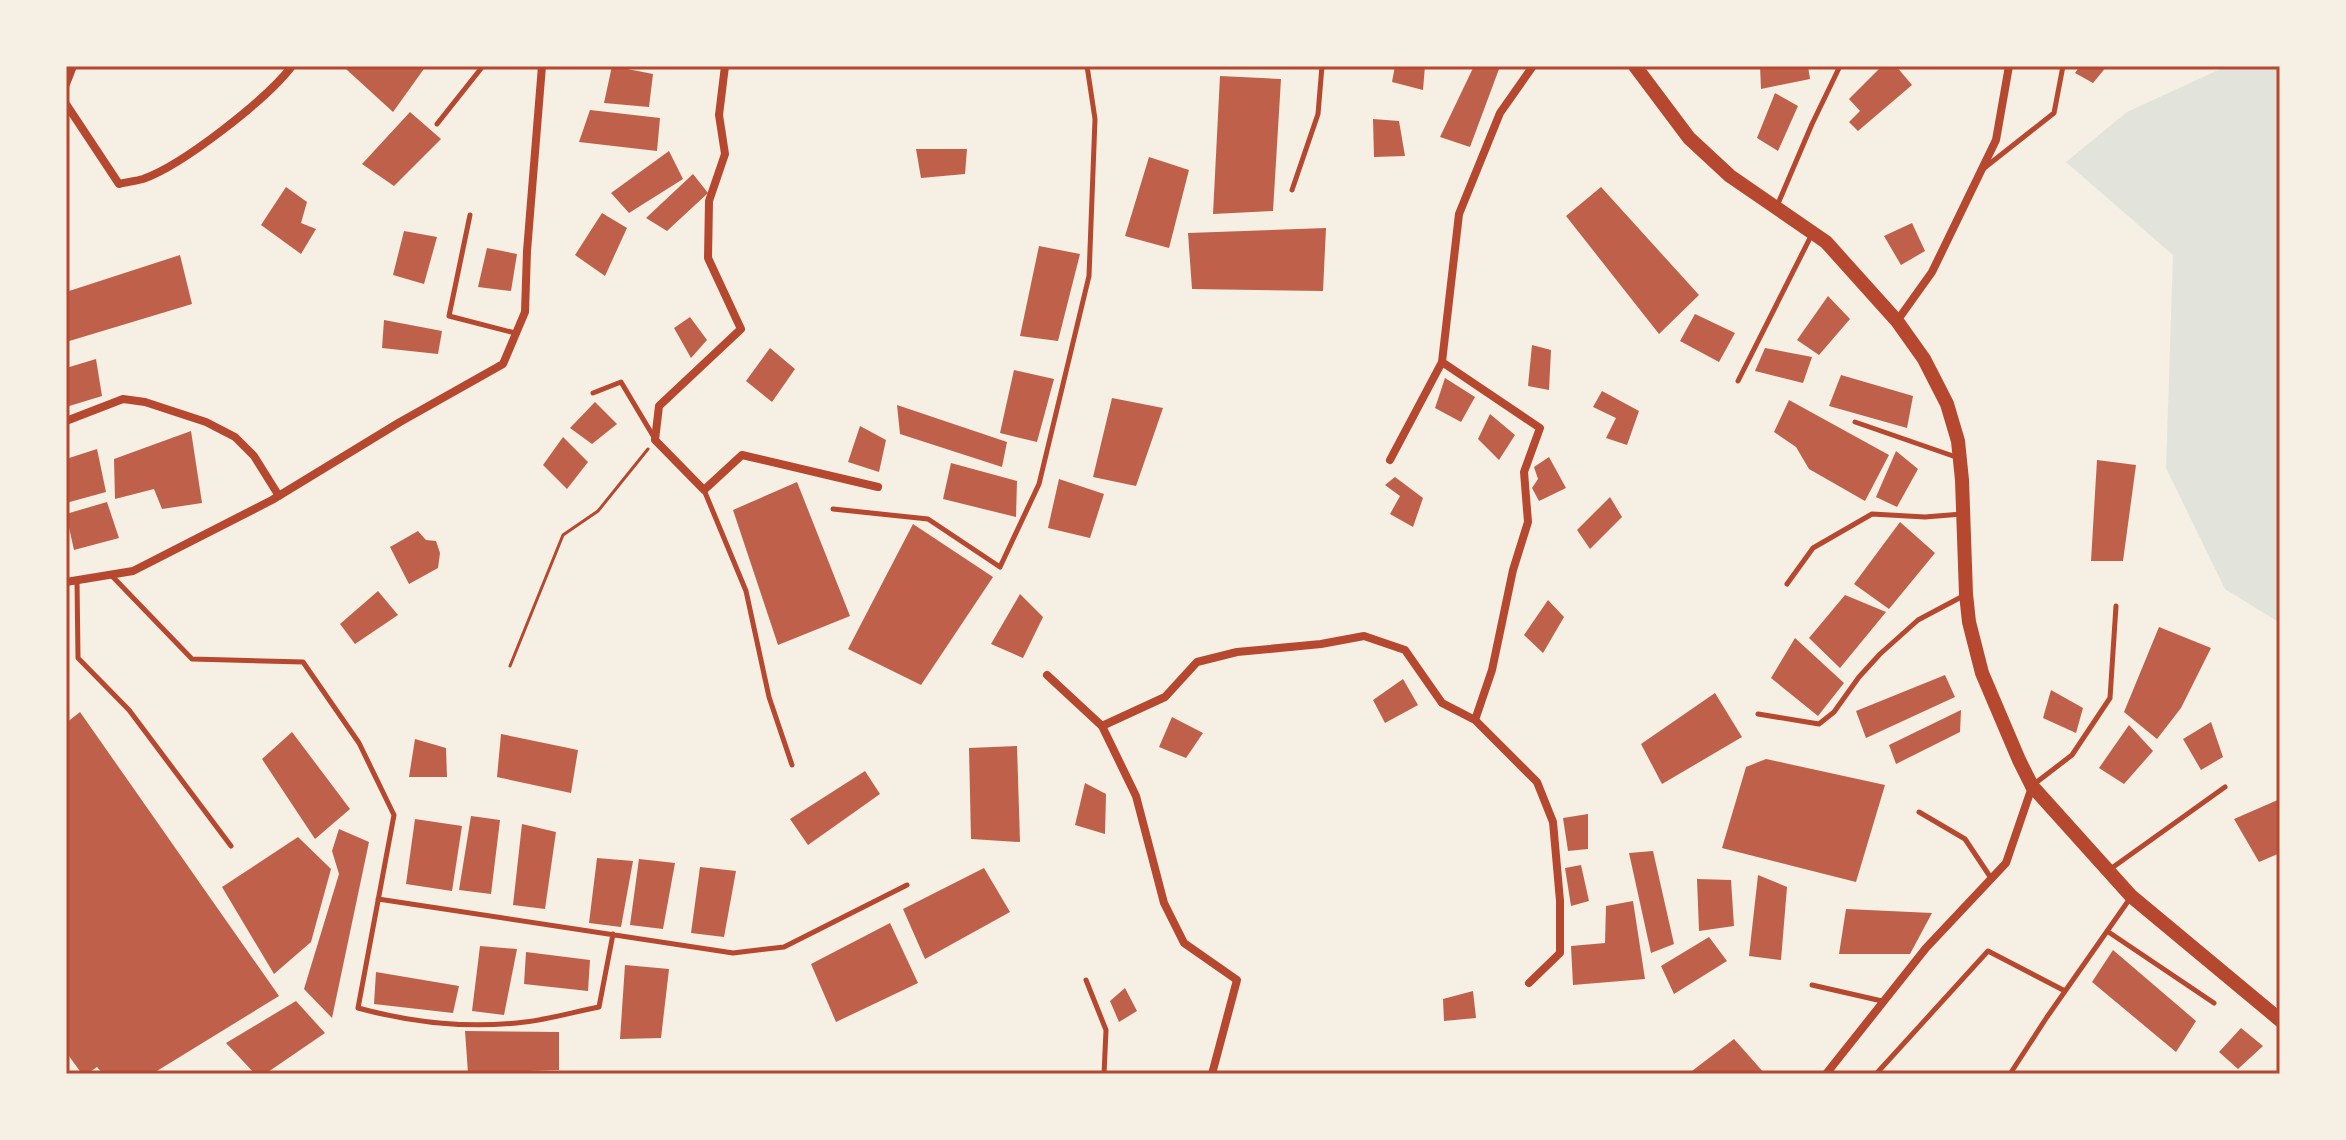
<svg xmlns="http://www.w3.org/2000/svg" width="2346" height="1140" viewBox="0 0 2346 1140" font-family="'Asap Condensed',sans-serif">
<style>
.green{fill:#e2e4dc}
.building{fill:#bf614a}
.lines{fill:none;stroke-linecap:round;stroke-linejoin:round}
.path{stroke:#b5482f;stroke-width:3}
.service{stroke:#b5482f;stroke-width:5}
.minor{stroke:#b5482f;stroke-width:8}
.tertiary{stroke:#b5482f;stroke-width:14}
.neatline{fill:none;stroke:#b5482f;stroke-width:3}
</style>
<rect width="100%" height="100%" fill="#f6efe4"/>
<path class="green" d="M2227,66H2280V623L2225,589L2166,468L2173,255L2066,162L2127,112Z"/>
<path class="building" d="M348,66H426L393,112L346,69Z
M612,66L653,74L649,107L604,103Z
M1395,66H1425L1423,90L1392,82Z
M1474,66H1492L1499,69L1470,147L1440,137Z
M1760,66H1808L1810,79L1761,89Z
M1882,66H1896L1912,85L1858,131L1849,122L1860,111L1849,99Z
M2080,66H2107L2093,83L2075,73Z
M1220,76L1281,79L1273,211L1213,214Z
M1775,93L1798,106L1778,151L1757,138Z
M590,110L660,118L657,151L579,142Z
M410,112L441,139L394,186L362,164Z
M1373,119L1399,121L1405,156L1374,157Z
M916,149H967L965,174L921,178Z
M669,151L683,179L629,213L611,193Z
M1149,157L1189,170L1169,248L1125,236Z
M693,174L708,193L667,231L646,218Z
M286,187L307,202L301,223L316,229L301,254L261,225Z
M1601,187L1699,295L1659,334L1566,216Z
M602,213L627,228L605,276L575,255Z
M1912,223L1925,251L1901,265L1884,236Z
M1326,228L1323,291L1192,289L1188,233Z
M404,231L437,237L424,284L393,275Z
M1039,246L1080,254L1058,341L1020,336Z
M487,248L517,254L511,291L478,287Z
M180,255L192,304L66,342V292Z
M1828,296L1850,319L1819,355L1797,340Z
M1695,314L1735,333L1719,362L1680,341Z
M690,317L707,340L691,358L674,328Z
M384,320L442,331L438,354L382,348Z
M1532,345L1551,350L1549,390L1528,386Z
M770,348L795,369L772,402L746,381Z
M1765,348L1812,357L1803,383L1755,371Z
M96,359L102,396L66,407V368Z
M1014,370L1054,379L1037,442L1000,433Z
M1841,375L1913,396L1907,428L1829,406Z
M1445,378L1475,397L1461,422L1435,408Z
M1602,391L1639,411L1627,445L1606,438L1616,418L1593,407Z
M1112,398L1163,408L1136,486L1093,477Z
M1789,400L1889,455L1865,501L1809,469L1796,447L1774,432Z
M595,402L617,424L592,444L570,428Z
M897,405L1007,442L1002,467L900,434Z
M1490,414L1515,435L1499,460L1478,439Z
M860,426L886,440L879,472L848,462Z
M191,431L202,503L162,509L154,489L115,499L114,459Z
M563,437L588,462L567,489L543,465Z
M97,449L106,492L66,503V459Z
M1896,451L1918,469L1897,507L1876,497Z
M1549,457L1566,488L1539,501L1532,488L1538,479L1534,467Z
M2097,460L2136,465L2123,561H2091Z
M951,463L1017,481L1016,517L943,499Z
M1395,477L1423,498L1413,527L1390,514L1400,496L1385,485Z
M1059,479L1104,494L1090,538L1048,528Z
M797,482L850,616L778,645L733,510Z
M1610,497L1622,517L1590,549L1577,530Z
M107,502L119,538L74,550L66,514Z
M1900,522L1935,553L1889,609L1854,584Z
M913,524L993,577L921,685L848,649Z
M418,531L426,540L436,541L440,553L438,568L409,584L390,547Z
M378,591L398,615L355,644L340,624Z
M1020,594L1043,617L1023,658L991,644Z
M1845,595L1886,612L1840,668L1809,638Z
M1548,600L1564,617L1543,653L1524,635Z
M2159,627L2211,648L2181,708L2157,739L2124,712Z
M1795,638L1844,683L1818,716L1771,678Z
M1945,675L1955,697L1866,738L1856,711Z
M1403,679L1418,705L1385,723L1373,700Z
M2051,690L2083,708L2076,733L2043,718Z
M1715,693L1742,737L1662,784L1641,744Z
M1961,710L1960,732L1896,764L1889,745Z
M80,712L279,996L152,1074H103L97,1067L87,1074H82L66,1052V723Z
M1172,717L1203,733L1186,758L1159,747Z
M2211,722L2223,757L2201,770L2183,739Z
M2129,725L2153,751L2124,784L2099,768Z
M292,732L350,809L315,839L262,759Z
M501,734L578,750L571,793L497,777Z
M415,739L446,748L447,777H409Z
M1017,746L1020,842L971,839L969,748Z
M1766,759L1885,785L1856,882L1722,848L1746,767Z
M865,771L880,794L808,845L790,819Z
M1085,783L1106,794L1105,834L1075,825Z
M2280,799V853L2259,862L2234,819Z
M1588,814V849L1568,851L1563,818Z
M471,816L500,820L491,894L459,890Z
M415,819L462,826L452,891L406,884Z
M522,824L556,832L545,909L513,905Z
M339,829L369,842L332,1018L304,989L339,874L332,851Z
M298,837L331,869L311,942L274,974L222,887Z
M1653,851L1674,944L1651,953L1629,853Z
M597,858L633,861L621,927L589,923Z
M639,859L675,863L663,929L630,925Z
M1581,865L1589,901L1571,906L1565,868Z
M700,867L736,871L724,937L691,933Z
M984,868L1010,912L925,959L903,909Z
M1758,875L1787,887L1781,960L1749,956Z
M1697,879L1731,880L1734,926L1699,931Z
M1633,901L1645,979L1573,985L1571,946L1605,943L1606,906Z
M1846,909L1932,913L1910,954H1839Z
M890,923L918,983L836,1022L811,964Z
M1709,937L1727,961L1674,994L1661,966Z
M480,946L517,949L504,1015L472,1011Z
M2113,950L2196,1021L2176,1052L2092,982Z
M526,952L590,960L588,991L524,984Z
M625,965L669,969L661,1038L620,1039Z
M376,972L459,986L453,1013L374,1004Z
M1125,988L1137,1011L1119,1022L1110,1001Z
M1473,991L1476,1018L1444,1021L1443,999Z
M296,1001L325,1033L265,1074H255L226,1043Z
M2241,1028L2263,1046L2238,1069L2219,1052Z
M465,1031L559,1032V1070L468,1073Z
M1734,1039L1765,1074H1688Z"/>
<g class="lines">
<path class="path" d="M510,666L563,535L598,511L648,449"/>
<path class="service" d="M437,124L483,66
M1983,169L2054,113L2063,66
M1292,190L1318,114L1322,66
M1777,206L1812,124L1840,66
M470,215L449,316L515,333
M1738,381L1812,234
M593,393L621,382L655,439
M1855,422L1956,457
M704,490L746,591L769,697L792,765
M833,509L928,519L1000,567L1039,484L1089,276L1095,119L1087,66
M111,575L192,659L303,662L359,743L394,815L358,1008C413,1023 468,1029 525,1022C550,1019 574,1012 599,1007L613,934
M77,581L78,658L129,710L231,846
M1787,584L1813,548L1872,514L1925,517L1962,514
M1758,714L1819,724L1834,712L1859,677L1880,654L1918,620L1965,595
M2033,785L2072,755L2110,698L2116,606
M1919,812L1965,839L1991,878
M2109,870L2225,787
M378,899L733,953L784,947L907,885
M2107,931L2214,1003
M1086,980L1106,1030L1104,1074
M1812,985L1882,1001
M1876,1074L1988,951L2065,991
M2010,1074L2047,1017L2131,897"/>
<path class="minor" d="M725,66L719,115L725,154L709,201L708,258L741,329L659,406L655,440L704,490L742,455L878,487
M66,84L73,66
M66,104L119,184C127,182 136,181 143,179C183,165 267,99 292,66
M1897,321L1932,272L1996,140L2009,66
M66,421L123,399L145,402L206,422L235,437L254,456L279,496
M1390,460L1442,362
M66,582L133,571L272,500L400,422L503,364L525,312L527,251L542,66
M1047,675L1102,726L1136,796L1164,903L1184,943L1237,980L1212,1074
M1102,726L1165,697L1197,662L1237,652L1321,644L1364,636L1405,650L1442,703L1475,720
M1529,983L1560,953V901L1553,822L1537,782L1475,720L1492,670L1513,570L1528,522L1524,472L1540,428L1442,362L1459,214L1500,113L1533,66
M1826,1074L1926,948L2006,863L2032,787"/>
<path class="tertiary" d="M1635,66L1689,138L1730,176L1826,242L1897,321L1924,359L1947,404L1958,441L1962,480L1966,594L1969,622L1982,673L2019,760L2032,786L2131,896L2280,1020"/>
</g>
<rect width="2346" height="1140" fill="none" stroke="#f6efe4" stroke-width="136"/>
<rect x="68" y="68" width="2210" height="1004" class="neatline"/>
</svg>
